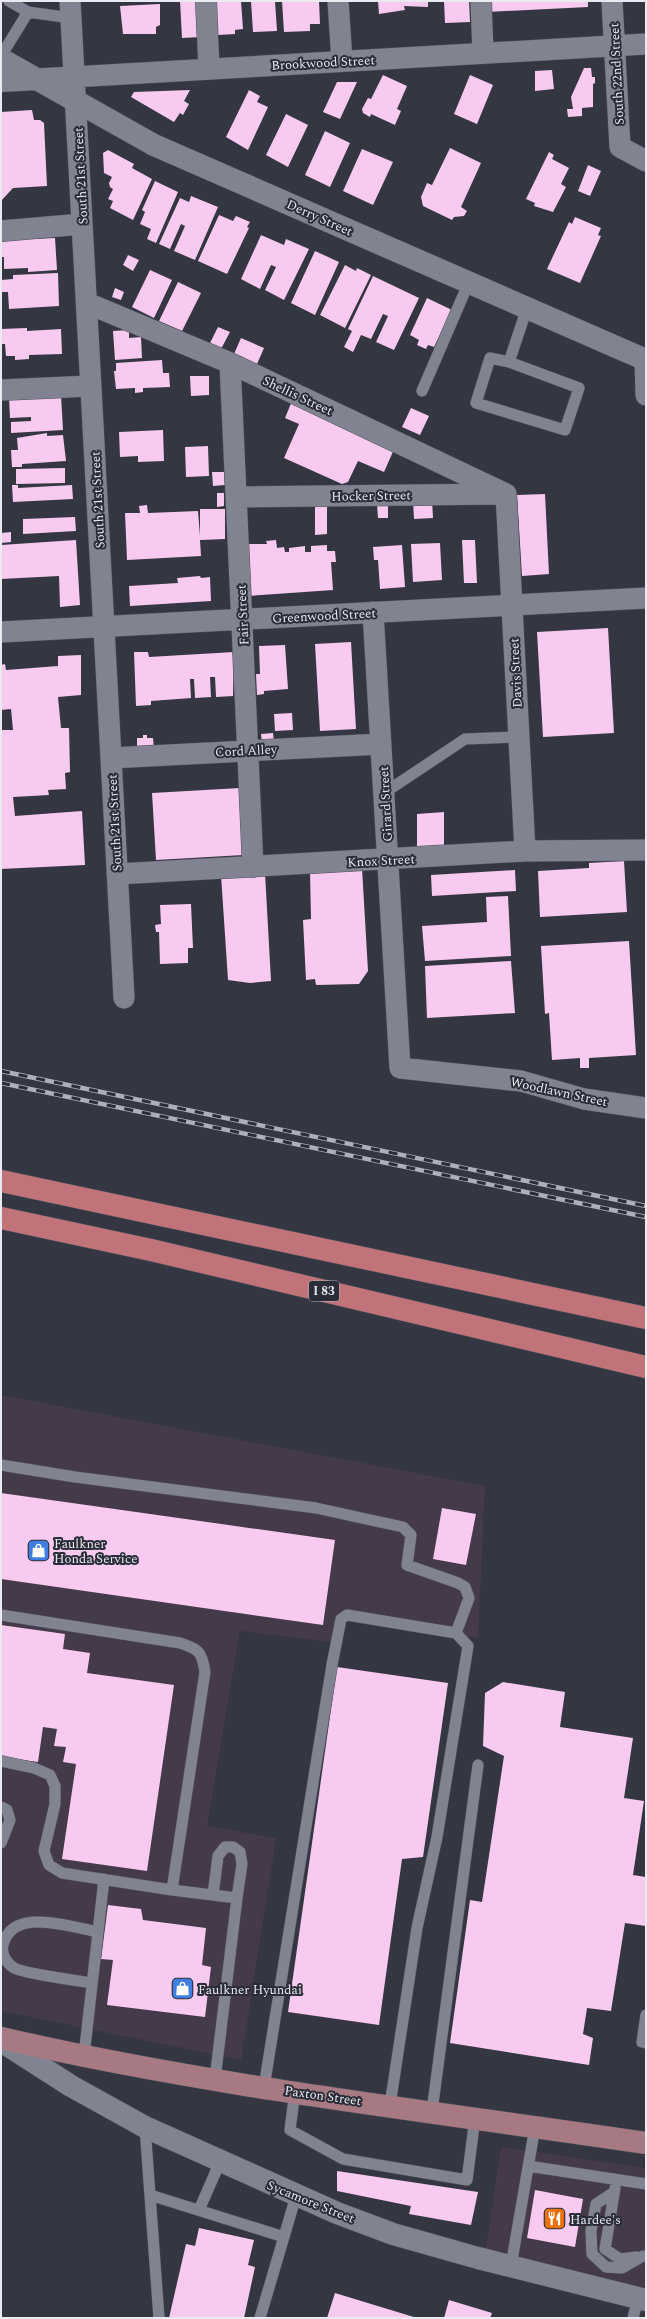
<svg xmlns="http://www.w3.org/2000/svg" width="647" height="2319" viewBox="0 0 647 2319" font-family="Spectral,serif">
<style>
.commercial{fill:#453a49}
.building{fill:#f9caf0}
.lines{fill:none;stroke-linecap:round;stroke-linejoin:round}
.lane-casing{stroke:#51525d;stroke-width:12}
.street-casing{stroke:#51525d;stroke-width:22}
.secondary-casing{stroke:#51525d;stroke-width:23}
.primary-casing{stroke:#51525d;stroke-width:23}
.highway-casing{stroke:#51525d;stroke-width:23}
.lane{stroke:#818390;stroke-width:11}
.street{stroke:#818390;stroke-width:21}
.secondary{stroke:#818390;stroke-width:22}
.primary{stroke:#a77a83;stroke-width:22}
.highway{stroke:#c0747a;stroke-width:22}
.rail-casing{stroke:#aeb0b9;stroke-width:4.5}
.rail{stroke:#2a2c37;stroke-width:3;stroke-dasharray:9;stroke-linecap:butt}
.labels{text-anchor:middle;stroke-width:4;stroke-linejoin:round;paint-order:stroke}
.shield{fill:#2a2c37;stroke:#b0b1ba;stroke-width:1}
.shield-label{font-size:12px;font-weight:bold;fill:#e9eaf2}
.street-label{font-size:13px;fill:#e9eaf2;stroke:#2a2c37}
.poi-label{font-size:13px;fill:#e9eaf2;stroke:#2a2c37;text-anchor:start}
</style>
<rect width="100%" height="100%" fill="#343641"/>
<path class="commercial" d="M1,1395L485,1486L478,1638L335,1620L331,1642L240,1631L207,1826L276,1838L241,2060L1,2011Z
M501,2147L646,2168V2289L486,2248Z"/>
<path class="building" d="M180,1H199L201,37L182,38Z
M216,1H241L243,29L235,30V34L218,35Z
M251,1H275L277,31L253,32Z
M282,1H319L320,24H310V31L284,32Z
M378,1H428V7L404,6L405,10L379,14Z
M444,1H469L470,22L445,23Z
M487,1H588V7L487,12Z
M160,4V25L156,27V34H123L120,6Z
M584,68H591L592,77H595V83L593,84V107L582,108V116L568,117L567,109H573L571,97Z
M552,70L554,89L535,91V71Z
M383,75L407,86L397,109L401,111L395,125L371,114L370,117L363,113L362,109L368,98L371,99Z
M470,75L493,85L477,124L454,114Z
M337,82H357L340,119L323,112Z
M190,90L184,101L189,104L183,115L180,113L174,122L131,97L134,92Z
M249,90L260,96L257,102L268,107L248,150L226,137Z
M32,110L34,120H40L44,123L47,186L13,188L1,201V112Z
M286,114L308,125L288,167L266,155Z
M325,131L350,143L330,187L305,175Z
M450,148L481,163L461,207L467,211L464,216L454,217L452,220L423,206L421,197L427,183L432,185Z
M362,149L393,162L373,205L343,191Z
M108,150L134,164L132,168L152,179L133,220L110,208L113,201L108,199L113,189L110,187L109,183L112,177L104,173L103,153Z
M549,152L554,155L552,159L569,168L561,184L566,187L553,212L534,206L535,203L526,199Z
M588,165L601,171L590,196L578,191Z
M155,181L178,192L156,243L147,239L151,229L140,224L145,212L142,210Z
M191,196L218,207L195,260L174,251L185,226L181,224L170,249L159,244L180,198L189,202Z
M219,215L233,221L236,216L250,222L247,227L249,228L227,274L198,261Z
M575,217L601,228L598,235L601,236L580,283L547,269L569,222L572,224Z
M261,235L284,245L286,239L309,249L284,300L265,290L276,267L271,265L260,289L241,279Z
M28,238V239L55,238L57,270L28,272V268L4,269V257H1V241Z
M315,251L339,262L315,315L291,303Z
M128,255L139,260L133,271L123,265Z
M345,265L356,271L357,268L371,275L345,328L320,315Z
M150,270L172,280L154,318L132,307Z
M58,273L59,306L9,309L8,292H1V280L13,279V275Z
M373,276L419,298L394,350L376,342L388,316L383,314L371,339L361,335L353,352L344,347L352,331L348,329Z
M178,282L201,293L182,331L159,321Z
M115,288L124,292L121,300L112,297Z
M427,298L452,310L434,347L428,345L426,349L417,345L419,340L410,335Z
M218,327L230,332L221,349L210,343Z
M27,328V331L61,329L62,354L29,355V359L15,360V356H6L5,344H1V329Z
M129,330V338L141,337L142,358L115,360L113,331Z
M241,338L264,348L257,364L234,354Z
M162,360L163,373H169L170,387L143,388V392L135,393V388L116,389L114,371H116V363Z
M190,376H209V395L191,396Z
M61,395L63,430L11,433V422L31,421V417L10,418L9,398Z
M292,401L395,447L384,472L358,461L348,482L342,484L284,458L299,424L285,418Z
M411,408L429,416L420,435L402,427Z
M163,430L164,461L138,462V456L120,457L119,432Z
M47,433V436L63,435L66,461L22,464V467H12L11,450H18L17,438Z
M208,446L209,476L186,477L185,447Z
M65,468V483L16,484V469Z
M212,472H224L225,485L213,486Z
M12,485H18V488L72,485L73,499L13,502Z
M217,493H224V506L217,507Z
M545,494L549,574L522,576L517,495Z
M432,499L433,518L414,519L413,500Z
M315,502H327V534L315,535Z
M388,503V518H378L377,504Z
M147,505L148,513L198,511L200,536V509H225V539L200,540L201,556L127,560L125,513H140L139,506Z
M75,517L76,531L23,534V519Z
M11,532V542L1,543V533Z
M76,540L80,605L60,607L59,576L1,579V545Z
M276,540L277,548L284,547L285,552H289V548L305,546V552H311V546L327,545V551H335L336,562H331L333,590L248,596L244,544H267L266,541Z
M462,540H475L477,583H464Z
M440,543L442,580L413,582L411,544Z
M402,545L405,587L380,589L378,560H374L373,547Z
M200,576L201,578L210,577L211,601L130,606L129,586L178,583L177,578Z
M608,628L614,733L543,737L537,632Z
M351,642L356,729L320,731L315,644Z
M285,645L288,689L264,691V694L257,695L256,674H260L259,646Z
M134,652H148L149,657L234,652L233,696L216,697L215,677H210L211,697L195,698L194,679H190L191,698L151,701V705L136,706Z
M81,655V695L58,697L61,728H69L70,772L65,773L66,789L48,790L49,795L13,797L15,816L82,811L85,865L1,869V730H13L11,709L1,710V665L5,664L6,670L58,666V656Z
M292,713L293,730L275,731L274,714Z
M273,733L274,742L262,743L261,734Z
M143,735H147V738H153L154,749H137V738H143Z
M240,788L243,855L156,860L152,793Z
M444,812V846L417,847V814Z
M624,861L627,912L540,917L538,871L589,868V863Z
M362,868L368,971L359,984L316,985L315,979L306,980L303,920L311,919L310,871Z
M515,870L516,891L432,896L431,875Z
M265,873L271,981L250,983L228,980L221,875Z
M508,896L511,956L425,961L422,926L487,922L486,897Z
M191,904L193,948H188V963L160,964L159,932H156L155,925L161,924L160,905Z
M629,941L636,1055L589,1058V1068H580V1058L552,1060L549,1013L545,1014L541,946Z
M511,961L515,1013L427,1018L425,966Z
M1,1493L335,1540L323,1625L1,1579Z
M442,1508L476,1514L466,1565L433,1559Z
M1,1625L65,1634L63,1649L90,1653L87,1673L174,1685L147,1871L62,1859L76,1764L63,1762L66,1747L54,1746L57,1729L43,1727L38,1762L1,1757Z
M337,1667L448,1683L423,1857L402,1859L379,2025L288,2012Z
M503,1682L565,1692L560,1727L633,1738L624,1798L644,1801L633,1875L646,1877V1926L625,1923L611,2011L587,2008L583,2034L593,2038L589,2065L450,2043L470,1900L482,1902L504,1756L483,1746L485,1693Z
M108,1905L141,1909L143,1920L206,1928L202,1965L211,1967L205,2017L107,2005L113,1960L101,1959Z
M337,2171L478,2192L471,2225L409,2214L411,2206L337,2191Z
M535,2190L583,2199L575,2247L527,2238Z
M199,2228L254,2240L248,2265L255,2267L244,2318H169L186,2244L195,2246Z
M335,2293L417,2318H327Z
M449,2300L492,2313L490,2318H444Z"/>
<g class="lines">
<defs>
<path id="lane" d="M28,12L71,18
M1,56L28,12L9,1
M509,362L579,388L565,430L476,403L490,358L509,362L527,308
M422,391L469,282
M384,793L465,739L519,737
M1,1465L75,1477L316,1508L403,1527L411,1535L407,1565L458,1583L465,1587L469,1598L456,1633
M1,1615L180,1643C199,1649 202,1652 205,1672L172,1890L237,1898L215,2079
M1,1761L34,1768L50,1775L55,1786V1804L44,1851L49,1865L62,1873L172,1890
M1,1807L7,1810L10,1820L1,1843
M213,1895L218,1856L225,1847H233L240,1852L242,1864L237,1898
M92,1983C79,1981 22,1973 14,1968C6,1963 1,1953 3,1945C12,1906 71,1927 98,1932
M646,2015L642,2042L646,2043
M84,2056L104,1879
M264,2087L332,1665L341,1619L347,1615L456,1633L468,1646L437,1837L417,1928L390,2105
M295,2091L290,2130L343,2159L467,2180L475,2118
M432,2111L478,1765
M145,2127L159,2318
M528,2166L646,2184
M615,2188L605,2249L620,2259L636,2257
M614,2192L596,2204L591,2231L592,2254L606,2267L622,2268L643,2256
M150,2195L284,2237
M199,2210L220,2162
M511,2266L535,2127
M260,2318L296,2196
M633,2318L638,2298"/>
<path id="street" d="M70,1L124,998
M206,1L209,69
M338,1L342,61
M481,1L483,53
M612,1L620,147L646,161
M37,79L646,44
M1,231L82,224
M87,303L230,363L506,494
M645,360L646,395
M230,363L253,867
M1,390L90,386
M506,494L525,851
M236,497L502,494
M373,612L400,1068L521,1081L584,1099L646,1108
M1,632L646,598
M111,758L381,744
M117,874L525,851L646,850"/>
<path id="secondary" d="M1,59L154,145L646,360
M1,81L37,79
M1,2041L71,2086L145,2127L337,2213L393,2234L478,2258L646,2300"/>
<path id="primary" d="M1,2038C213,2087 431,2111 646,2143"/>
<path id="highway" d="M1,1181L646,1318
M1,1218L151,1250L646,1367"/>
</defs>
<use href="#lane" class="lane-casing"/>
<use href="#street" class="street-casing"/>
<use href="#secondary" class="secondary-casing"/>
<use href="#primary" class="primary-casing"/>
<use href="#highway" class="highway-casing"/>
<use href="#lane" class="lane"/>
<use href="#street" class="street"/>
<use href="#secondary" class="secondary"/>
<use href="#primary" class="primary"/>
<use href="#highway" class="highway"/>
<defs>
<path id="rail" d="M1,1071L646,1206
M1,1083L646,1217"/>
</defs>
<use href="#rail" class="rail-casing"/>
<use href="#rail" class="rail"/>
</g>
<defs>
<symbol id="shop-square" viewBox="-11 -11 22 22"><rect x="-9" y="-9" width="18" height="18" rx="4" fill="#3f7fe0" stroke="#2a2c37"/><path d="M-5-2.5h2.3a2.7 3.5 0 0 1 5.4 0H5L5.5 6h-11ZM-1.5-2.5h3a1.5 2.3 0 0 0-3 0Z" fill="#fff"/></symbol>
<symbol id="restaurant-square" viewBox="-11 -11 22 22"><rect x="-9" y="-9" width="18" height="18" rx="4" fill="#e8710a" stroke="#2a2c37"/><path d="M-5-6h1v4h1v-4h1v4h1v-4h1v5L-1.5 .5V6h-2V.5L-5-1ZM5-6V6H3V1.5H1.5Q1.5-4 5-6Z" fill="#fff"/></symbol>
</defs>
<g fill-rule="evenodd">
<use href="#shop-square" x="26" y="1538" width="25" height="25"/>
<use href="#shop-square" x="170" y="1976" width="25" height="25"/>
<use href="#restaurant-square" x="542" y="2206" width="25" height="25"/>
</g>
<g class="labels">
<rect class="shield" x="309" y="1281" width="30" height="20" rx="3"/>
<g class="shield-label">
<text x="324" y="1295">I 83</text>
</g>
<g class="street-label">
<text transform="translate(323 62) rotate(-3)" y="5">Brookwood Street</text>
<text transform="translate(616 74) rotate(-93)" y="5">South 22nd Street</text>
<text transform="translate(80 176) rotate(-93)" y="5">South 21st Street</text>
<text transform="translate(320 217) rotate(24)" y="5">Derry Street</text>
<text transform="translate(298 395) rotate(25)" y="5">Shellis Street</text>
<text transform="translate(371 495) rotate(-1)" y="5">Hocker Street</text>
<text transform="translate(97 500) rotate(-93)" y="5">South 21st Street</text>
<text transform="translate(242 615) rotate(-93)" y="5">Fair Street</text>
<text transform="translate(324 615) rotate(-3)" y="5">Greenwood Street</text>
<text transform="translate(515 673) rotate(-93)" y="5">Davis Street</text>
<text transform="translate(246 750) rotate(-3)" y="5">Cord Alley</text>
<text transform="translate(385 804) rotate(-93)" y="5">Girard Street</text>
<text transform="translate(114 823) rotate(-93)" y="5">South 21st Street</text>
<text transform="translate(381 860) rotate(-3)" y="5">Knox Street</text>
<text transform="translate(559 1091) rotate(12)" y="5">Woodlawn Street</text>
<text transform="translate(323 2095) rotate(8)" y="5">Paxton Street</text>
<text transform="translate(311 2201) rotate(22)" y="5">Sycamore Street</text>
</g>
<g class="poi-label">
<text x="54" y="1548">Faulkner<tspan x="54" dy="15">Honda Service</tspan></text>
<text x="198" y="1994">Faulkner Hyundai</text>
<text x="570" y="2224">Hardee's</text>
</g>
</g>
<rect width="647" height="2319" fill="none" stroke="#e9eaf2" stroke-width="4"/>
</svg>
